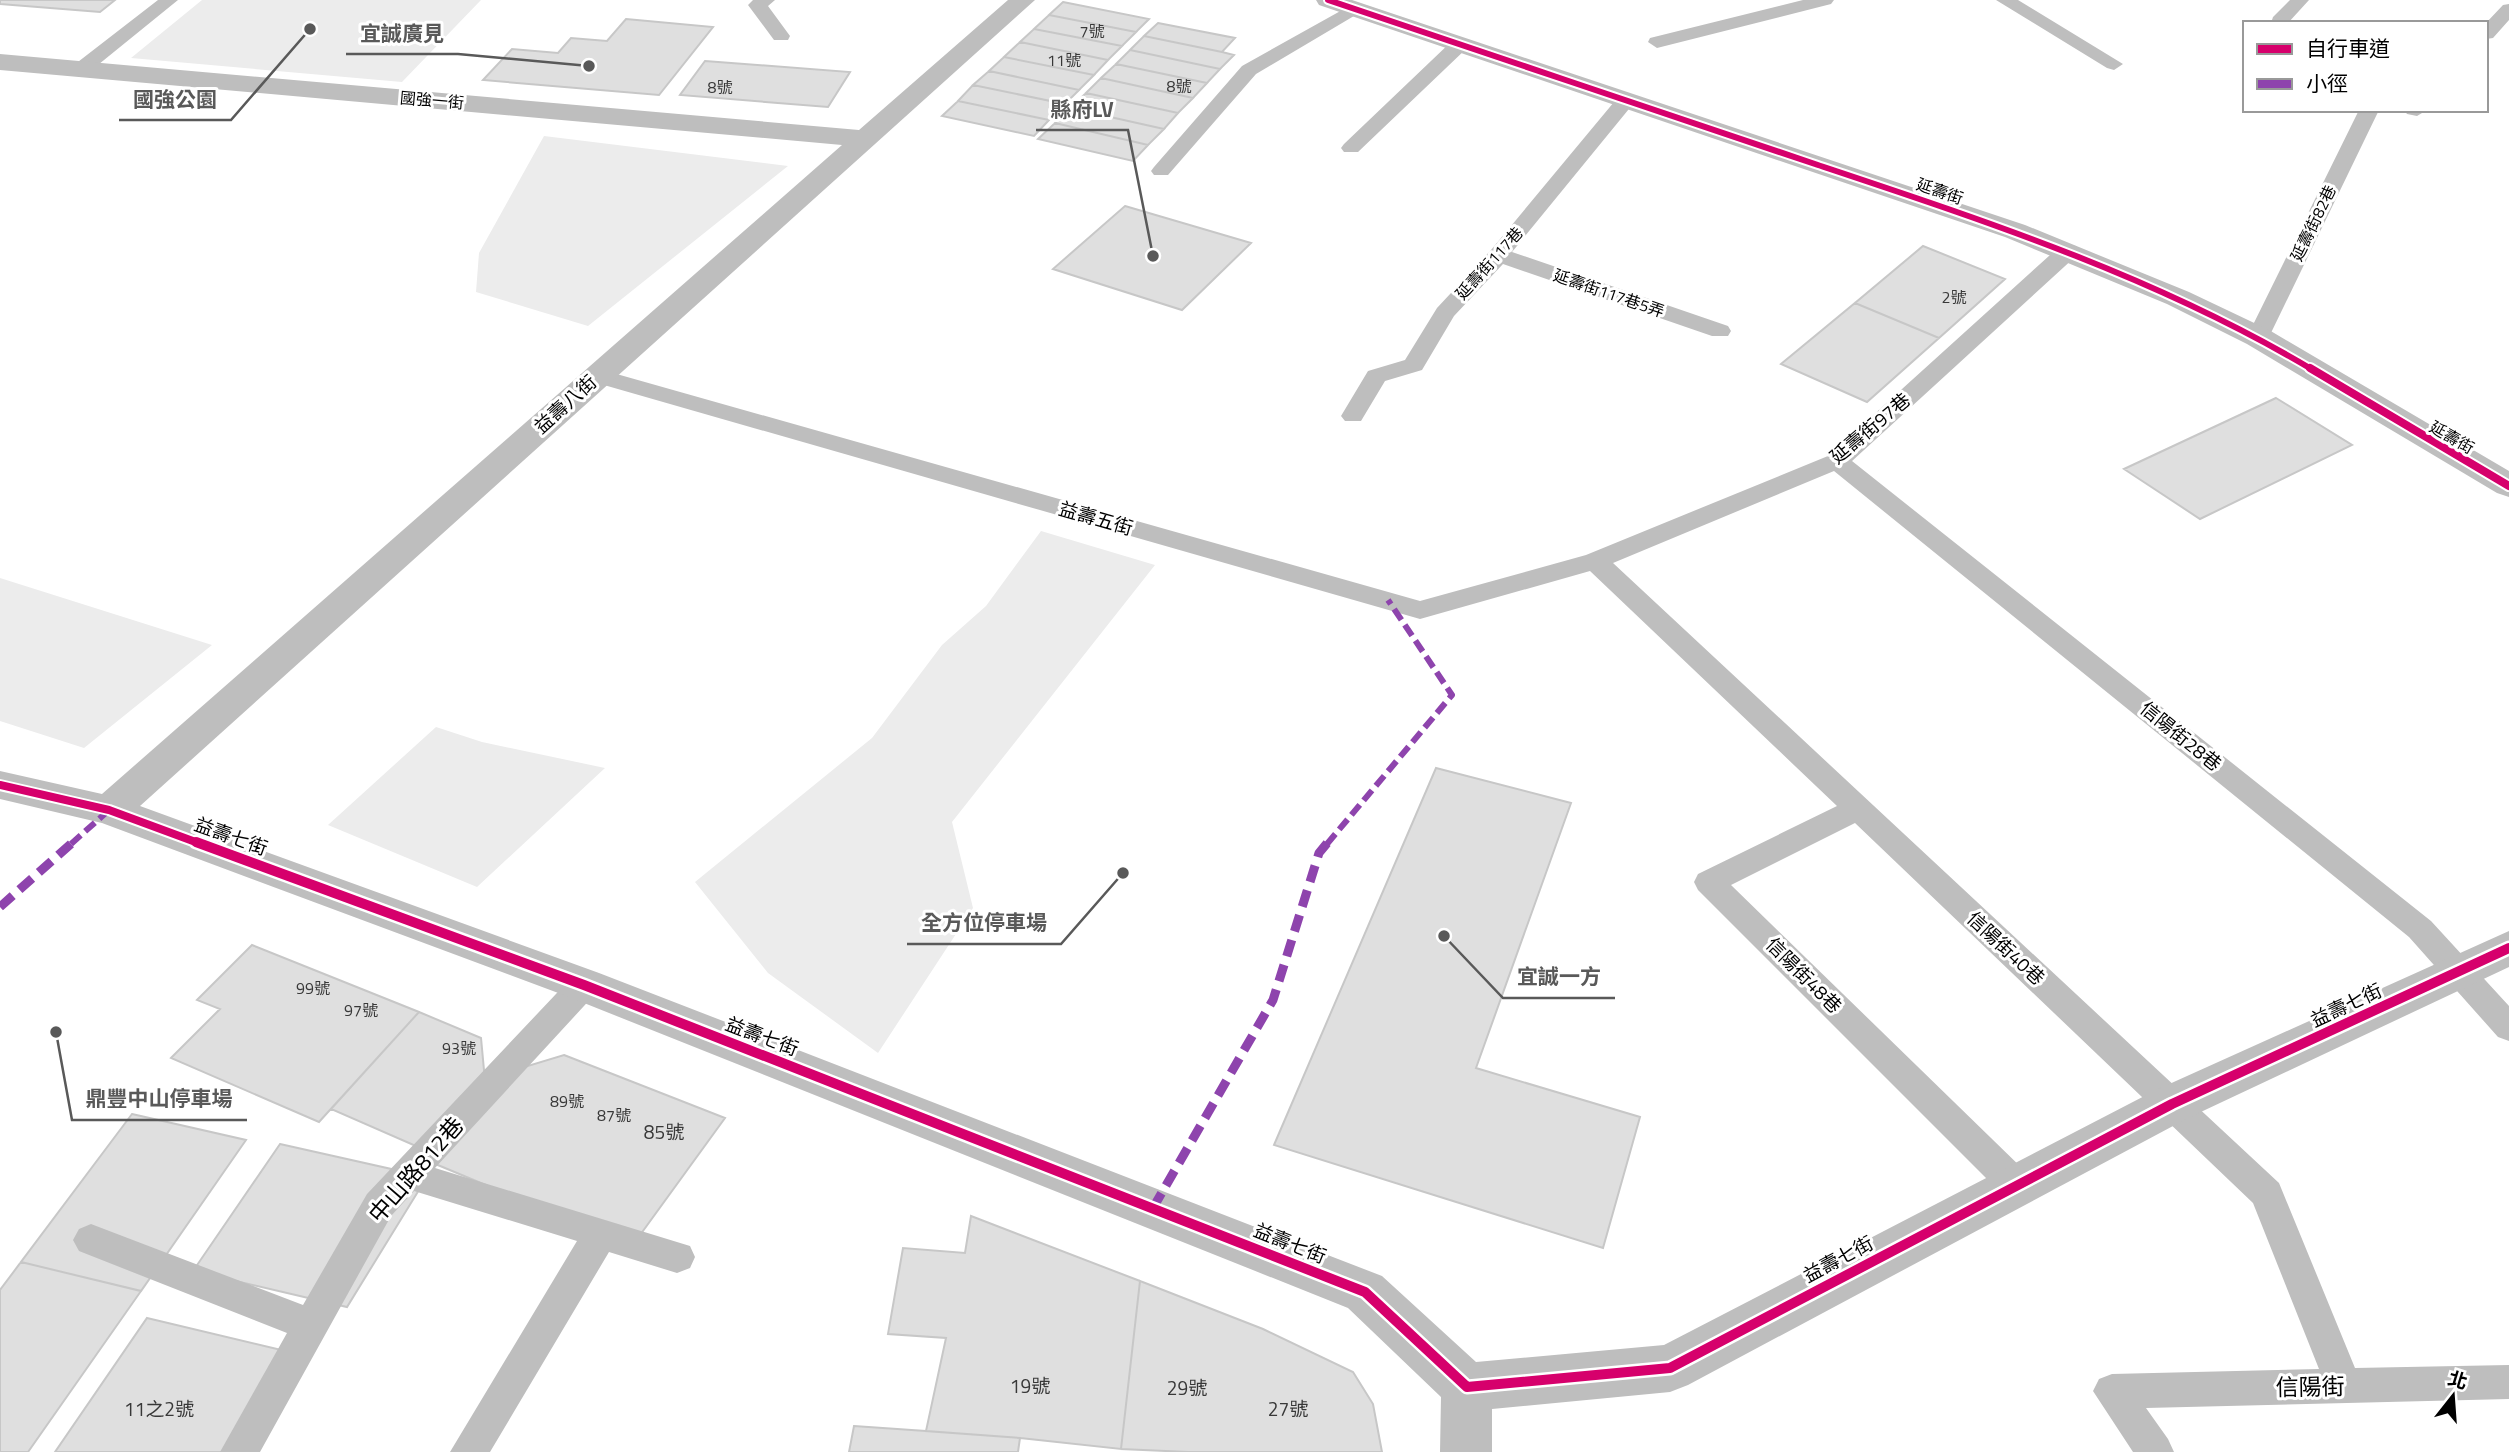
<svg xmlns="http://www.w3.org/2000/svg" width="2509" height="1452" viewBox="0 0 2509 1452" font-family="'Titillium Web','Noto Sans TC',sans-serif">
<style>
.green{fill:#ececec}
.building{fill:#dfdfdf;stroke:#c7c7c7;stroke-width:2}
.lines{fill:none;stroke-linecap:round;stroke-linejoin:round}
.lane{fill:#bebebe;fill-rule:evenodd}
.street{fill:#bebebe;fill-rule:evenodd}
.quiet-far1{stroke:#8e44ad;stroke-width:6;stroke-dasharray:13 6;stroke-linecap:butt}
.quiet{stroke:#8e44ad;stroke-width:9;stroke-dasharray:17 9;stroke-linecap:butt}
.cycleway-far2-casing{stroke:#fff;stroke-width:10}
.cycleway-far1-casing{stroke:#fff;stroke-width:12}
.cycleway-casing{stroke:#fff;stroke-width:15}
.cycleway-far2{stroke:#d6006c;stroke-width:6}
.cycleway-far1{stroke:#d6006c;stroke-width:8}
.cycleway{stroke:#d6006c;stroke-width:10}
.labels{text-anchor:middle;stroke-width:6;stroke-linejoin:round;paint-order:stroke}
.number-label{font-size:16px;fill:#383838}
.far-street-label{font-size:16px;fill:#000;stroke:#fff}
.street-label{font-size:19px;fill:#000;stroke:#fff}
.near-number-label{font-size:19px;fill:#383838}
.near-street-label{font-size:23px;fill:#000;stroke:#fff}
.leader{fill:none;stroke:#595959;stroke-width:2.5}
.callout-dot{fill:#595959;stroke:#fff;stroke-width:2.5}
.callout-label{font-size:21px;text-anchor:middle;font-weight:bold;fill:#595959;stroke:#fff;stroke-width:6;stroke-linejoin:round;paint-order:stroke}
</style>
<rect width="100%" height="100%" fill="#fff"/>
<path class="green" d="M202,0H481L402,82L131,58Z
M544,136L788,166L588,326L476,292L479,253Z
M1041,531L1155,565L952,822L973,908L878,1053L768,973L695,882L872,738L942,645L986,606Z
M0,578L212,645L84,748L0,721Z
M436,727L482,742L605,768L477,887L328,825Z"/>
<path class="building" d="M0,0H115L100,12L0,4Z
M1063,2L1149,19L1136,32L1049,15Z
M1049,15L1136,32L1122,46L1034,29Z
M626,19L713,27L659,95L483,80L512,49L558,53L571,38L607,41Z
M1158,23L1235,38L1222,52L1144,36Z
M1034,29L1122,46L1108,60L1020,42Z
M1144,36L1222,52L1234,55L1220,69L1130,50Z
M1020,42L1108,60L1094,75L1004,57Z
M1130,50L1220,69L1207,83L1116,64Z
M1004,57L1094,75L1079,90L989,71Z
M705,61L850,72L828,107L680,95Z
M1116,64L1207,83L1193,98L1101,78Z
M989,71L1079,90L1065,104L973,85Z
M1101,78L1193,98L1178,113L1086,93Z
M973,85L1065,104L1049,120L958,101Z
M1086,93L1178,113L1164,129L1070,108Z
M958,101L1049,120L1034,136L942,116Z
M1070,108L1164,129L1148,145L1055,123Z
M1055,123L1148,145L1133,161L1038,139Z
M1125,206L1251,243L1182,310L1053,269Z
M1923,246L2005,279L1939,338L1855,303Z
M1855,303L1939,338L1867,402L1781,364Z
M2276,398L2352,445L2200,519L2124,469Z
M1436,768L1571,803L1476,1068L1640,1117L1603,1248L1274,1145Z
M252,945L419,1012L319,1122L171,1058L220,1009L197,1000Z
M419,1012L481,1038L485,1081L425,1150L331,1109Z
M564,1055L725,1118L632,1246L433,1163L511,1071Z
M132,1114L246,1140L141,1291L21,1262Z
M280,1144L427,1177L347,1307L193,1271Z
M971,1216L1140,1281L1121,1449L1020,1438L926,1431L946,1338L888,1334L903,1248L965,1253Z
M21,1262L141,1291L28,1452H0V1290Z
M1140,1281L1263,1329L1353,1372L1373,1404L1382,1452H1188L1121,1449Z
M147,1318L302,1355L242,1452H55Z
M854,1426L926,1431L1020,1438L1018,1452H849Z"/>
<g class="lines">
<path class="lane" d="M158,0H178L88,73H74L72,69L74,65Z
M753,0H775L768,6L790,36L788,40H774L748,5Z
M1803,0H1834L1831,4L1657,48L1648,42L1650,38Z
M1996,0H2018L2123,64L2114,70L2107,68Z
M2290,0H2309L2288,23H2271L2273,17Z
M1353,4L1359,5L1362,9L1359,13L1256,74L1168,175H1154L1151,171L1154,167L1242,66Z
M2509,4V20L2493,38L2486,39V23L2503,5Z
M1460,38L1467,40L1469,44L1467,48L1358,152H1344L1341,148L1344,144L1453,40Z
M1626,94L1636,100L1633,104L1512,252L1728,326L1731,331L1728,336H1712L1503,264L1454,316L1422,370L1385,381L1361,421H1345L1341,416L1368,371L1405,360L1437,308L1491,250L1619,96Z
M2359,110H2379L2269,337L2266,342H2250L2247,337Z
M2404,110H2427L2417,116L2407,114Z
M2068,245L2076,246L2079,251L2076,256L1852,461L2431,921L2509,1006V1041L2498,1037L2409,937L1834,471L1613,563L2279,1183L2355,1368L2509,1365V1399L2146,1408L2168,1439L2174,1452H2133L2093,1391L2099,1379L2112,1374L2319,1369L2253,1203L1855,823L1731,885L2028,1174L2033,1185L2028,1196L2016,1200L2004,1196L1698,890L1694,882L1698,874L1837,806L1590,571L1420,619L590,381L586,376L590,371H606L1420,601L1586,555L1828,456L2060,246Z
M584,972L595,976L600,985L595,994L435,1168L690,1246L695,1257L690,1268L677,1273L609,1252L490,1452H450L577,1241L414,1191L391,1216L260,1452H220L287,1333L79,1251L73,1240L79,1229L91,1224L303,1305L367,1194L573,976Z"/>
<path class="street" d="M1008,0H1035L140,806L599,973L1382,1276L1476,1362L1664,1345L2156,1090L2509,931V967L2188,1118L1688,1385L1670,1392L1492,1409V1452H1440L1441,1397L1348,1308L569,997L102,823L0,799V771L102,794L842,145L0,70V54L859,130Z
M1316,0H1352L2025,225L2189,292L2269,330L2509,471V497L2497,493L2247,344L2167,304L2005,237L1319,5Z"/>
<path class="quiet-far1" d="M71,844L109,810
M1327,844L1452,695L1388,600"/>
<path class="quiet" d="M0,907L73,842
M1153,1208L1273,1000L1319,853L1328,842"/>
<defs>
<path id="cycleway-far2" d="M1328,0C1490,55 1653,109 1815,164C1986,221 2157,277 2313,370"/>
<path id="cycleway-far1" d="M2310,368L2509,486
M0,785L109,810L201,844"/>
<path id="cycleway" d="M196,842L584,985L1365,1292L1467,1387L1670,1368L2172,1104L2509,948"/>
</defs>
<use href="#cycleway-far2" class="cycleway-far2-casing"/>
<use href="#cycleway-far1" class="cycleway-far1-casing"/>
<use href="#cycleway" class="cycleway-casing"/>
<use href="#cycleway-far2" class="cycleway-far2"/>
<use href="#cycleway-far1" class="cycleway-far1"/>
<use href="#cycleway" class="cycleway"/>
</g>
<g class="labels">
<g class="number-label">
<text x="1092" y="37">7號</text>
<text x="1064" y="66">11號</text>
<text x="1179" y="92">8號</text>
<text x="720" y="93">8號</text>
<text x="1954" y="303">2號</text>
<text x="313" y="994">99號</text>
<text x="361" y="1016">97號</text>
<text x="459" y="1054">93號</text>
<text x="567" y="1107">89號</text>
<text x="614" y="1121">87號</text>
</g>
<g class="far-street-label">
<text transform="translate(432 100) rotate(5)" y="6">國強一街</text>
<text transform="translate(1940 191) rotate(19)" y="6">延壽街</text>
<text transform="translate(2313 223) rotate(-64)" y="6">延壽街82巷</text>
<text transform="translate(1489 263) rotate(-48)" y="6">延壽街117巷</text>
<text transform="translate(1609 293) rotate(19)" y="6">延壽街117巷5弄</text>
<text transform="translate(2452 437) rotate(30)" y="6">延壽街</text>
</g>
<g class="street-label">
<text transform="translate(565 404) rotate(-42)" y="7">益壽八街</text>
<text transform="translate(1870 428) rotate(-40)" y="7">延壽街97巷</text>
<text transform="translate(1096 518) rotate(16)" y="7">益壽五街</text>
<text transform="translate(2181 736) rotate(39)" y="7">信陽街28巷</text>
<text transform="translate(231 836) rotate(20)" y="7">益壽七街</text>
<text transform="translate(2006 948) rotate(43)" y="7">信陽街40巷</text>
<text transform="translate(1804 975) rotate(45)" y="7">信陽街48巷</text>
<text transform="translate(2346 1005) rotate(-25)" y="7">益壽七街</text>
<text transform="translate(762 1036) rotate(21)" y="7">益壽七街</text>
<text transform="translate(1290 1243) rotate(22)" y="7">益壽七街</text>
<text transform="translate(1838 1259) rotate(-28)" y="7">益壽七街</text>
</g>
<g class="near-number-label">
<text x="664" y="1139">85號</text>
<text x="1030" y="1393">19號</text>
<text x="1187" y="1395">29號</text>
<text x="159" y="1416">11之2號</text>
<text x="1288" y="1416">27號</text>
</g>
<g class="near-street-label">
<text transform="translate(416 1170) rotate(-49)" y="8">中山路812巷</text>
<text transform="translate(2310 1387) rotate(-1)" y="8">信陽街</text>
</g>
</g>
<path class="leader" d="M589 66L458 54H346M310 29L231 120H119M1153 256L1128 130H1036M1123 873L1061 944H907M1444 936L1503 998H1615M56 1032L72 1120H247"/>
<g class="callout-dot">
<circle cx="589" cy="66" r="7"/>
<circle cx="310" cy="29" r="7"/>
<circle cx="1153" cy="256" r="7"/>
<circle cx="1123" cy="873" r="7"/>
<circle cx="1444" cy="936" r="7"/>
<circle cx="56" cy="1032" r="7"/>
</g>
<g class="callout-label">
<text x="402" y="41">宜誠廣見</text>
<text x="175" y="107">國強公園</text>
<text x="1082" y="117">縣府LV</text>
<text x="984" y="930">全方位停車場</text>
<text x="1559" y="984">宜誠一方</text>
<text x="159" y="1106">鼎豐中山停車場</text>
</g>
<rect x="2243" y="21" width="245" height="91" fill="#ffffff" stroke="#999999" stroke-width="2"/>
<rect x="2257" y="44" width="35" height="10" fill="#d6006c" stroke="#999999" stroke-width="2"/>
<text x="2306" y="56" font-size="21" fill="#000000">自行車道</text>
<rect x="2257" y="79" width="35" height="10" fill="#8e44ad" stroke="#999999" stroke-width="2"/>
<text x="2306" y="91" font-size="21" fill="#000000">小徑</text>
<g transform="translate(2453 1396) rotate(17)" stroke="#ffffff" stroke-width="5" paint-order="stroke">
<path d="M0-5L12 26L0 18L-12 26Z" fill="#000000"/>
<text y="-10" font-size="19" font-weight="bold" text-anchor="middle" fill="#000000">北</text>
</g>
</svg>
